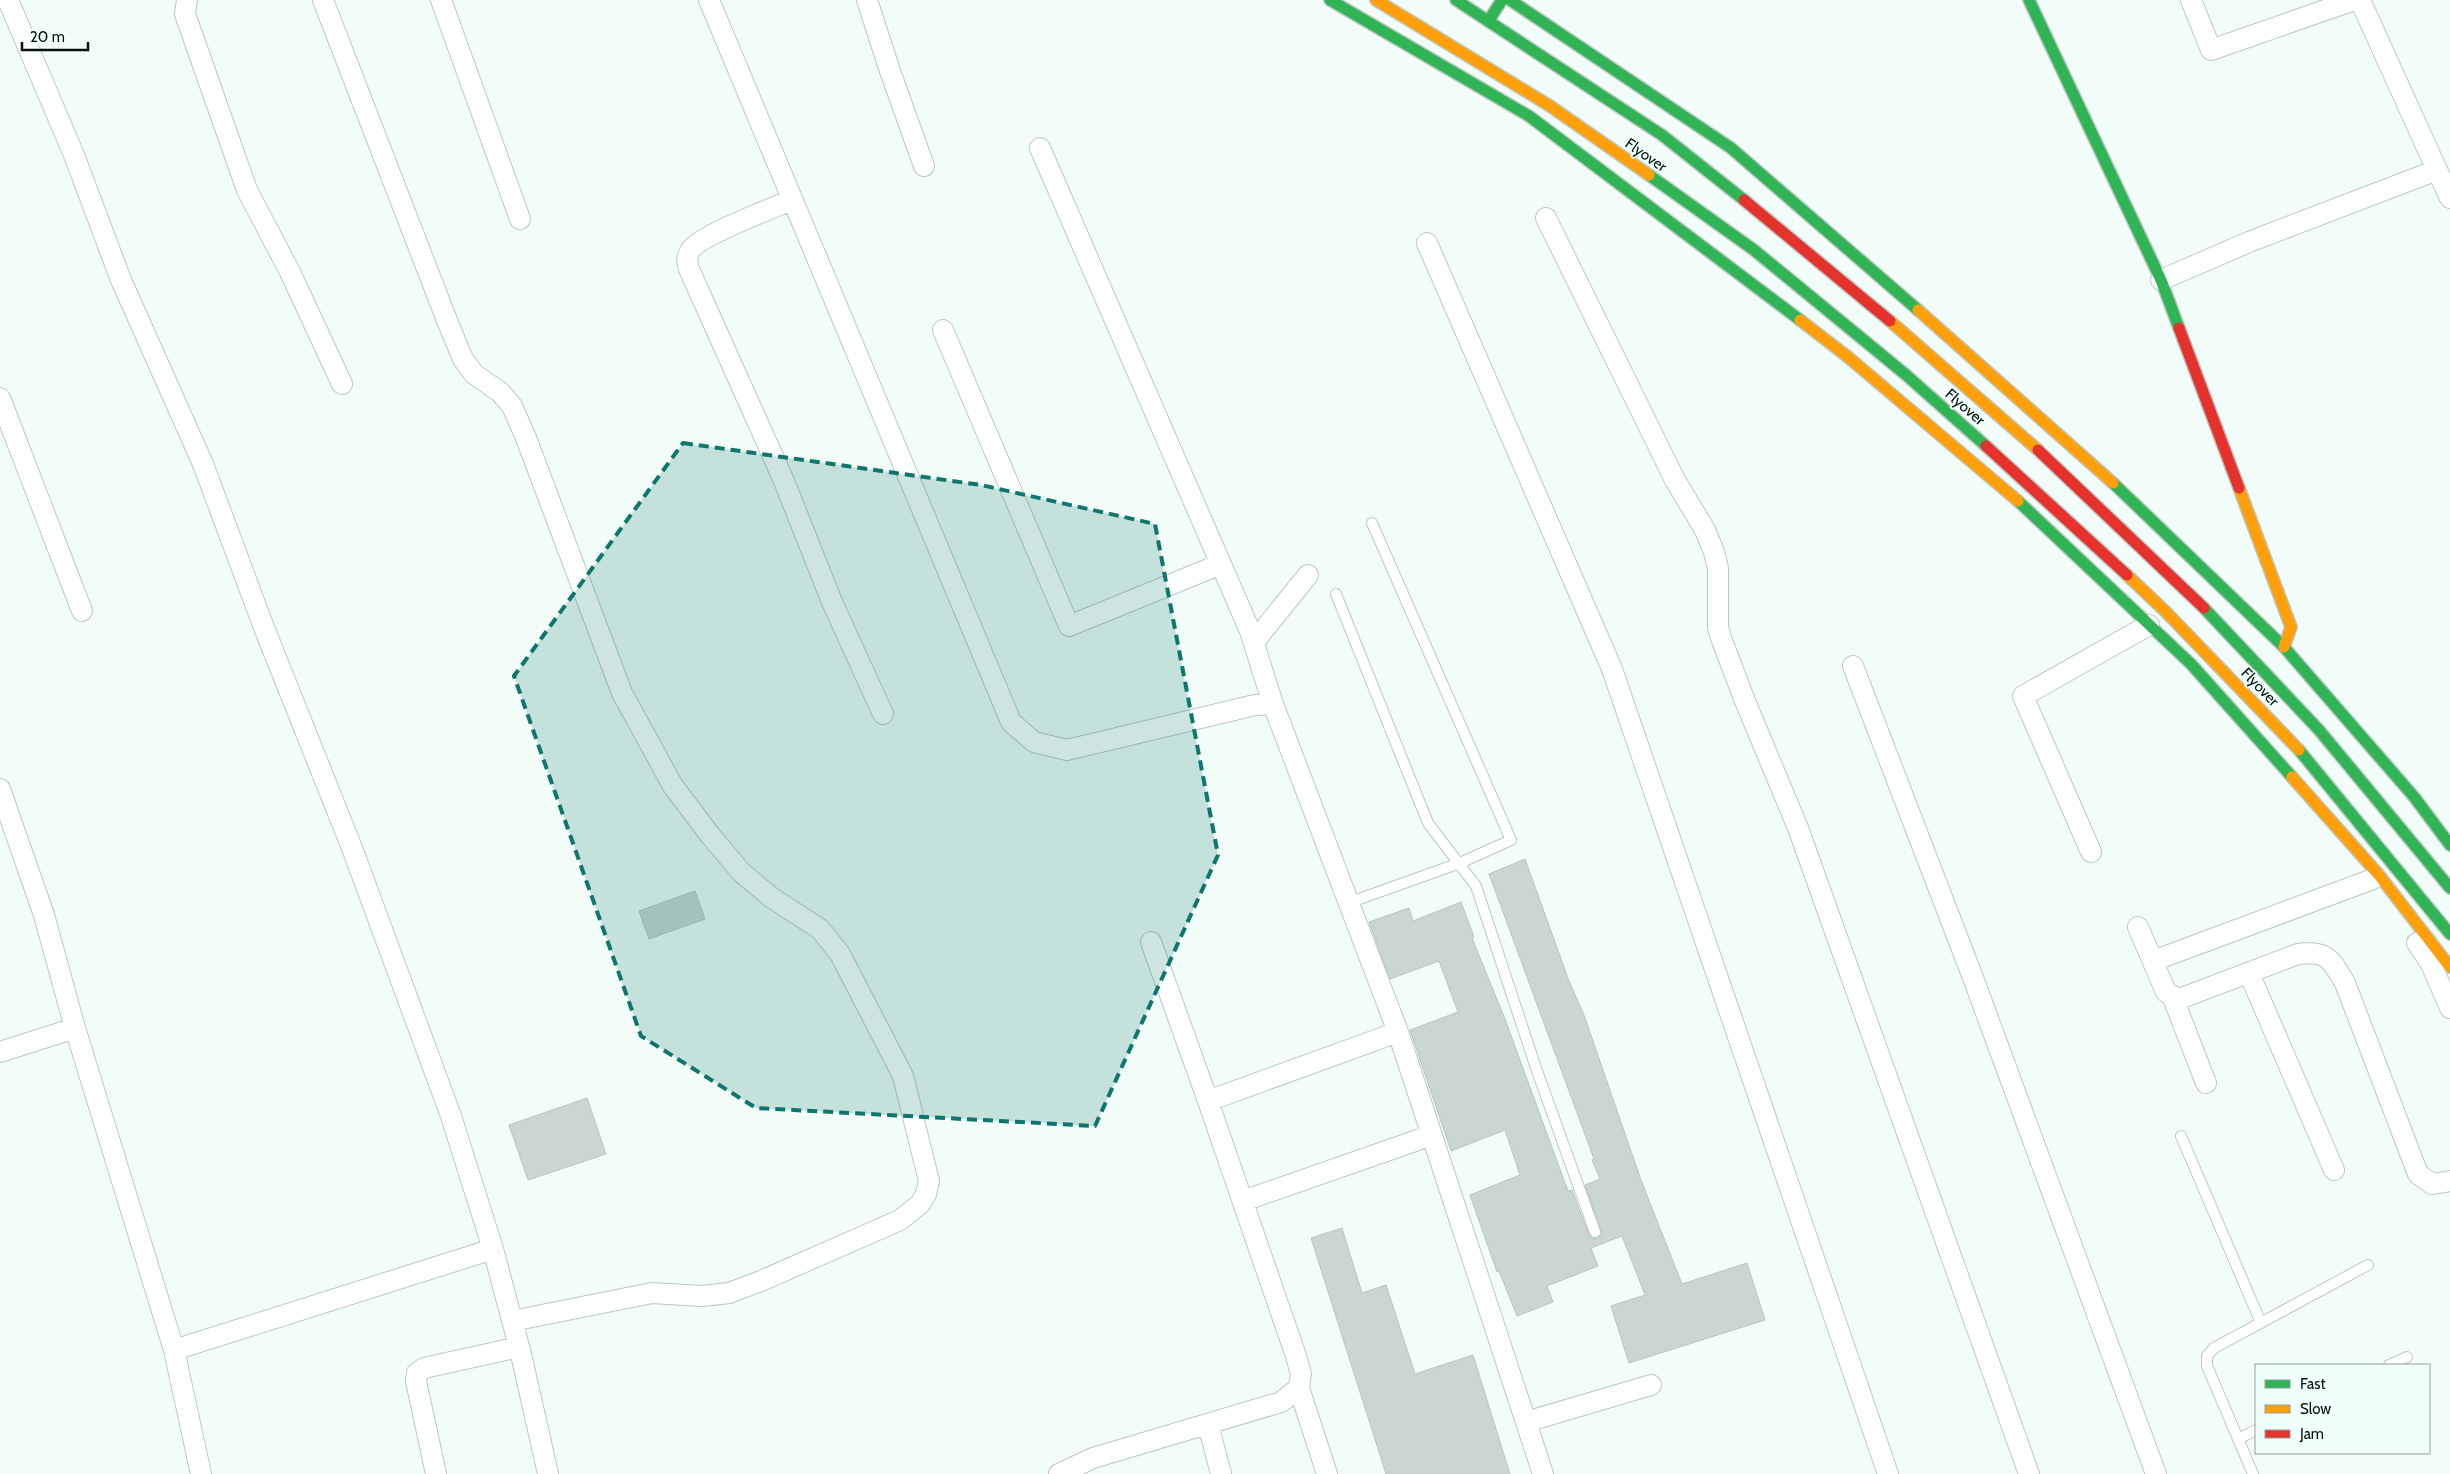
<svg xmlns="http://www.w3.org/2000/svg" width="2450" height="1474" font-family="Cabin,sans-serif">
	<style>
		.building { fill: #cad6d2; stroke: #b9c4c0 }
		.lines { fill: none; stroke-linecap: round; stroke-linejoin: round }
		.lane-casing { stroke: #bdc8c4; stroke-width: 12 }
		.street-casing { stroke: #bdc8c4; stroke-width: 22 }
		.fast-casing { stroke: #bdc8c4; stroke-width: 14 }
		.slow-casing { stroke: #bdc8c4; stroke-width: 14 }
		.jam-casing { stroke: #bdc8c4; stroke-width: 14 }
		.lane { stroke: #fdfffe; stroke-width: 10 }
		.street { stroke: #fdfffe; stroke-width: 20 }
		.fast { stroke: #30b455; stroke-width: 11 }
		.slow { stroke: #ff9f0a; stroke-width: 11 }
		.jam { stroke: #e5322d; stroke-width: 11 }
		.marked { fill: #0f766e; fill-opacity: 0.2; stroke: #0f766e; stroke-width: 4; stroke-dasharray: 10 6; stroke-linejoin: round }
		.labels { text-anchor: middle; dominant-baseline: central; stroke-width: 4; stroke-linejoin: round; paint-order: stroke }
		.street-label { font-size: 15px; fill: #03100c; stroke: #effff9 }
	</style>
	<rect width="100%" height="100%" fill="#f2fcf8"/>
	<path class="building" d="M1525 859 1569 981 1584 1015 1641 1180 1682 1284 1747 1263 1765 1320 1629 1363 1611 1306 1645 1295 1622 1236 1591 1248 1598 1266 1547 1286 1553 1302 1517 1316 1499 1271 1497 1272 1470 1195 1520 1175 1505 1130 1451 1151 1410 1030 1458 1012 1439 961 1390 979 1369 922 1409 908 1413 921 1461 902 1474 937 1472 938 1505 1019 1568 1191 1572 1190 1589 1235 1593 1239 1598 1238 1602 1234 1601 1230 1585 1185 1600 1179 1592 1160 1594 1159 1489 874Z
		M695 891 705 919 649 939 639 911Z
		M587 1098 606 1154 528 1180 509 1125Z
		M1342 1228 1362 1293 1386 1285 1415 1374 1473 1355 1510 1474H1386L1311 1238Z"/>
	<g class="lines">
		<g class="lane-casing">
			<path id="lane" d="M1336 594 1428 823 1476 886 1536 1068 1595 1232
				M1348 903 1460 863 1511 840 1372 523
				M2181 1136 2261 1323
				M2389 1365 2407 1357
				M2238 1439 2256 1430
				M2253 1474 2207 1366V1356L2214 1348 2368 1265"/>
		</g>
		<g class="street-casing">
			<path id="street" d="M8 0 74 155 121 280 203 464 263 625 352 848 451 1116 493 1249 521 1354 548 1474
				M187 0 185 14 247 190 290 272 342 384
				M323 0 448 323 463 359 474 374 500 392 512 406 526 438 622 693 673 786 710 835 741 872 772 898 820 929 840 954 903 1076 929 1181 926 1194 920 1204 900 1220 761 1281 729 1293 702 1296 652 1293 512 1321
				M441 0 520 219
				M709 0 1011 722 1034 742 1067 750 1255 705 1273 704
				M867 0 890 71 924 166
				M2191 0 2211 50 2354 0
				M2360 0 2437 170
				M1040 148 1250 631 1273 704 1398 1032 1543 1474
				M792 200C773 208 698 236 690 251 686 257 687 262 689 269L784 481 832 602 883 714
				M1546 218 1675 480 1705 530 1714 552 1718 568V627L1721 638 1745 701 1798 828 2029 1474
				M1427 243 1612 669 1888 1474
				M2161 280 2249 242 2437 170 2450 198
				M943 330 1069 626 1221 564
				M0 398 82 611
				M1254 642 1308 575
				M1853 666 1972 975 2156 1474
				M0 789 44 915 75 1028 174 1350 201 1474
				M2091 852 2023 696 2149 625
				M2138 927 2166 992 2179 999 2298 954C2328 950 2331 960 2345 983L2418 1174 2432 1184 2450 1181
				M1151 942 1208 1101
				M2417 943 2431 964 2450 1008
				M2153 961 2373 879
				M2249 973 2334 1170
				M2173 998 2206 1083
				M0 1052 75 1028
				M1243 1201 1432 1135
				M174 1350 493 1249
				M1299 1388 1327 1474
				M1526 1422 1651 1385
				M1208 1424 1221 1474
				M436 1474 416 1381 417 1373 424 1368 519 1347
				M1059 1474 1093 1458 1281 1402 1299 1388 1301 1374 1296 1356 1208 1101 1398 1032"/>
		</g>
		<g class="fast-casing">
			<path id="fast" d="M1330 0 1529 116 1800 320
				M1456 0 1662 135 1744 200
				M1510 0 1731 148 1918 310
				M2029 0 2161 280 2179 328
				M1489 20 1502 0
				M1649 175 1754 250 1905 374 1986 446
				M2113 483 2284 647 2415 798 2450 845
				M2018 501 2191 664 2292 777
				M2204 608 2319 730 2450 888
				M2299 750 2450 934"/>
		</g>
		<g class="slow-casing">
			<path id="slow" d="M1376 0 1550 106 1649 175
				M1918 310 2113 483
				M1800 320 1848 357 2018 501
				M1890 321 2038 450
				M2239 488 2291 627 2284 647
				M2127 575 2166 612 2299 750
				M2292 777 2379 875 2450 967"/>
		</g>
		<g class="jam-casing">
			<path id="jam" d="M1744 200 1890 321
				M2179 328 2239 488
				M1986 446 2127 575
				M2038 450 2204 608"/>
		</g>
		<use href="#lane" class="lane"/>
		<use href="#street" class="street"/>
		<use href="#fast" class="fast"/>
		<use href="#slow" class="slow"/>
		<use href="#jam" class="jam"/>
	</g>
	<path class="marked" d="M683 443 981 485 1155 524 1218 855 1095 1126 756 1108 641 1036 514 676Z"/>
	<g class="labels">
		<g class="street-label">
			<text transform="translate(1646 155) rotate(35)">Flyover</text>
			<text transform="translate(1965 407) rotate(41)">Flyover</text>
			<text transform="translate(2260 687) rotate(46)">Flyover</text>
		</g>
	</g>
	<rect x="2255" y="1364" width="175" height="90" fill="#effff9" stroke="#919f9a"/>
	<rect x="2265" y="1380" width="25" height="8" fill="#30b455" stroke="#919f9a"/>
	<text x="2300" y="1389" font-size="15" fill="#03100c">Fast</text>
	<rect x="2265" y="1405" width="25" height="8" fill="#ff9f0a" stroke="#919f9a"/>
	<text x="2300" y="1414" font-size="15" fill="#03100c">Slow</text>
	<rect x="2265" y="1430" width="25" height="8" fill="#e5322d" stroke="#919f9a"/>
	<text x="2300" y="1439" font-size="15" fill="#03100c">Jam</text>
	<path d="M22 42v8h66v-8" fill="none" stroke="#03100c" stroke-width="2.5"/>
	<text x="30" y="42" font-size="15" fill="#03100c" stroke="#effff9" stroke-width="4" paint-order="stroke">20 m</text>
</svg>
